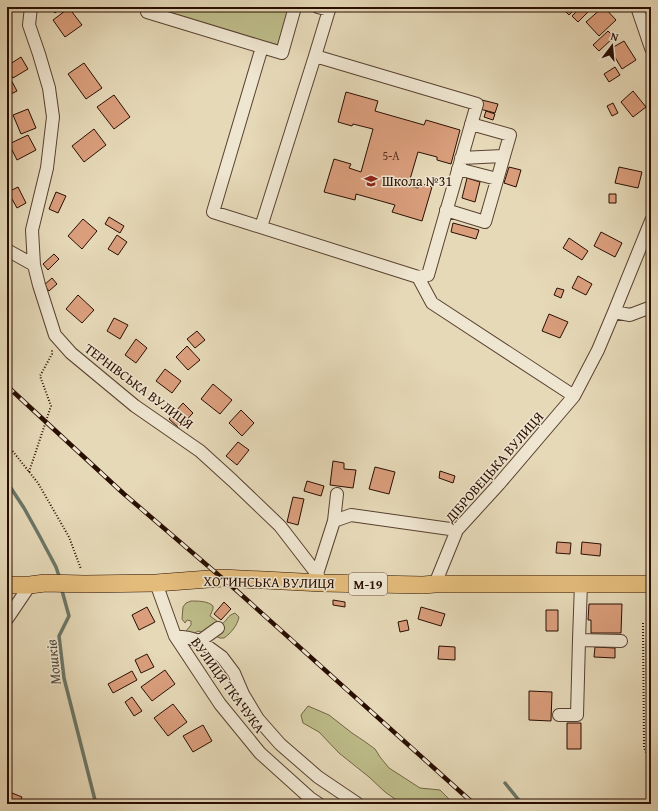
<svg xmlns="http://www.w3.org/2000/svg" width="658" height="811" font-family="'Gentium Book Plus',serif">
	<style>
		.green { fill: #bdbc89; stroke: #736546 }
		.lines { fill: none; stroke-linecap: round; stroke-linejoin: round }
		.stream { stroke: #6b7666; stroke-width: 3.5 }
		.building { fill: #da9e7c; stroke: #290e02 }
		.minor-casing { stroke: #584130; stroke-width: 14 }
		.highway-casing { stroke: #290e02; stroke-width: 18 }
		.path { stroke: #290e02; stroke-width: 2; stroke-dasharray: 1 2; stroke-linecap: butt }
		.minor { stroke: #efe6d1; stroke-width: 12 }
		.highway { stroke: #e3bc7c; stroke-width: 17 }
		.rail-casing { stroke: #290e02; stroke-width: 4.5 }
		.rail { stroke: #efe6d1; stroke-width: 3; stroke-dasharray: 9; stroke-linecap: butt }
		.labels { text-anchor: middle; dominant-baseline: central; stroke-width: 3; stroke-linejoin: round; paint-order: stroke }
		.number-label { font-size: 12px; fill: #553220 }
		.shield { fill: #efe6d1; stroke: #644f40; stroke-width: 1 }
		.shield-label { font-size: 13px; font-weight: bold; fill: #290e02 }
		.poi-label { font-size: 14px; fill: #290e02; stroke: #efe6d1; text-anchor: start }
		.street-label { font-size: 14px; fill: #290e02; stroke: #efe6d1 }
		.water-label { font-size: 15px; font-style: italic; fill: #504b3c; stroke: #efe6d1 }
	</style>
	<rect width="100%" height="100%" fill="#e6d9b8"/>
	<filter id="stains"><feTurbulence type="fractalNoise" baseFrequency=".005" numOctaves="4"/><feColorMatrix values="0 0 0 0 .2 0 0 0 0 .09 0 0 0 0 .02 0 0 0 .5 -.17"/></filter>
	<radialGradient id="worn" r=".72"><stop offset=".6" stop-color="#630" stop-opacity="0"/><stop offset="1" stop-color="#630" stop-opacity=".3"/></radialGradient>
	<path class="green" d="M157 7H289L278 45 156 10Z
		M191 601C198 601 208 601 213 606V609L210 616 221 624C228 621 226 616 235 613L239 617C237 626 231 633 224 638H220L213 635 198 631 190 636 186 631 191 625V621L187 620 185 623 182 619 183 607 186 603Z
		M651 629V753L647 743 646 644 647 636Z
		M308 706 329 715 352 733 364 741 375 749 380 757 389 768 420 788 440 790 450 800V804H402L385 792 369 777 339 753 319 732 303 723 301 715Z"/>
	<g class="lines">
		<path class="stream" d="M7 482 24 508 39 535 56 567 60 579
			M61 587 69 616 59 636 64 678 96 804
			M505 783 522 804"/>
	</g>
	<path class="building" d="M49 7H62L55 13Z
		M561 7H575L576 8 569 15Z
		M581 7H589L591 9 578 22 572 16Z
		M603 7H604L616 20 599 36 586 22Z
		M69 8 82 25 65 37 53 20Z
		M608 31 614 37 599 51 593 45Z
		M624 41 636 60 622 69 610 49Z
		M21 57 28 69 13 78 7 68V66Z
		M84 63 102 88 86 99 68 74Z
		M615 67 620 75 609 82 604 74Z
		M9 76 17 91 7 96V77Z
		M633 91 646 107 633 117 621 102Z
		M346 92 378 101 375 111 424 125 426 120 460 130 451 164 437 160V157L418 152 408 186 418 188 419 183 432 187 422 221 392 212 395 205 356 194 355 200 324 192 334 159 351 164 349 168 361 172 373 129 353 124 352 126 338 122Z
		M114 95 130 117 114 129 97 107Z
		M482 100 498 104 495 113 480 109Z
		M613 103 618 113 612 116 607 106Z
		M28 109 36 128 21 134 13 115Z
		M486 111 495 114 493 120 484 117Z
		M94 129 106 145 84 162 72 146Z
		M28 135 36 150 17 160 9 144Z
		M509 167 521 170 516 187 504 183Z
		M619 167 642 172 638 188 615 183Z
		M467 178 480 182 475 202 462 198Z
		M18 187 26 203 17 208 8 192Z
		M56 192 66 196 58 213 49 209Z
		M609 194H616V203H609Z
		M109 217 124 226 120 233 105 224Z
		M83 219 97 231 82 249 68 236Z
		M453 223 479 230 476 239 451 232Z
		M601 232 622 243 615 257 594 246Z
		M117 235 127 242 118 255 108 249Z
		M569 238 588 251 582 260 563 248Z
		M54 254 59 259 48 270 43 264Z
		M578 276 592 284 586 295 572 288Z
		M52 278 57 284 49 291 44 285Z
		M557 288 564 290 561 298 554 295Z
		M78 295 94 310 82 323 66 309Z
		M549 314 568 322 560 338 542 331Z
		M114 318 128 325 120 339 107 331Z
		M197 331 205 340 195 348 187 339Z
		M136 339 147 348 136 363 125 355Z
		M187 346 200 360 188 370 176 357Z
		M165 369 181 381 172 393 156 381Z
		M213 384 232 400 220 414 201 399Z
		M183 403 193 413 179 428 169 419Z
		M241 410 254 423 242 436 229 423Z
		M238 442 249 450 237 465 226 456Z
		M333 461 344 463V469L356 470 353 488 330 485Z
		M375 467 395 472 389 494 369 489Z
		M440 471 455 476 453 483 439 478Z
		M307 481 324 486 321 496 304 491Z
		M293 497 304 499 298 525 287 522Z
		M557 542 571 543 570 554 556 553Z
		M582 542 601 544 600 556 581 554Z
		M333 600 345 602V607L333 605Z
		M224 602 231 609 221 620 214 614Z
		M589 604H622L621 633H591V620H588Z
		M147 607 155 622 139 630 132 615Z
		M421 607 445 614 441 626 418 619Z
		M546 610H558V631H546Z
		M407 620 409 630 400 632 398 622Z
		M439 646 455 647V660L438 659Z
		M595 647 615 648V658L594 657Z
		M147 654 154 667 141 673 135 660Z
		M165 670 175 684 152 701 141 687Z
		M132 671 137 680 113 693 108 684Z
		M529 691 552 692 551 721 529 720Z
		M132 697 142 711 134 716 125 702Z
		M173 704 187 722 168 736 154 718Z
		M567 723H581V749H567Z
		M203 725 212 741 193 752 183 736Z
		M7 791 22 797 19 804H7Z"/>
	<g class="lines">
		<g class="minor-casing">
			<path id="minor" d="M31 7 29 25 39 54 49 88 53 117 47 168 32 230 34 265 39 285 55 335 71 353 135 406 200 451 233 481 280 526 317 574 322 583
				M148 7 147 12 262 47 213 212 418 277 428 275 477 104 315 56 329 10 318 7
				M637 7 651 48
				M262 47 282 53 295 7
				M461 158 503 156
				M458 169 497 179
				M446 210 485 222 510 135 471 124
				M261 227 315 56
				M7 250 34 265
				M418 277 432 303 574 396
				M614 312 630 315 651 307
				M334 521 351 515 457 530
				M317 574 334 521 337 494
				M156 583 175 636 220 704 260 753 310 798 319 804
				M435 584 457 530 499 484 574 396 598 350 614 312 651 221
				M7 619 30 585
				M175 636 189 638 200 641 222 657 234 673 243 694 258 719 280 744 318 777 358 804
				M579 640 621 641
				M200 641 218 628
				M559 715H577L579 640 581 584"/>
		</g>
		<g class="highway-casing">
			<path id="highway" d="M7 585H30L45 583 85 584 156 583 222 578 322 583 423 585 435 584H651"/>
		</g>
		<path class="path" d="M7 444 38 483 69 537 81 569
			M29 472 51 406 40 376 52 354V350
			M643 623 644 748 651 761"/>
		<use href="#minor" class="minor"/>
		<use href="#highway" class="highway"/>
		<g class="rail-casing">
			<path id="rail" d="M7 386 124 494 236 590 474 804"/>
		</g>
		<use href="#rail" class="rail"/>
	</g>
	<defs>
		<g id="school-bare" transform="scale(1.08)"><path d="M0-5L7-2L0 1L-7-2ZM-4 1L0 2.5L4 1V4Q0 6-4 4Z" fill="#8f2418" stroke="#efe6d1" stroke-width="2.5" paint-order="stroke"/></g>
	</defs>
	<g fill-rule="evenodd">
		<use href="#school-bare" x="371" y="181"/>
	</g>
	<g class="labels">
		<g class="number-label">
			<text x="391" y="155">5-А</text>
		</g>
		<rect class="shield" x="349" y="573" width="38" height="22" rx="3"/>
		<g class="shield-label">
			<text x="368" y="584">М-19</text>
		</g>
		<g class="poi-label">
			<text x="382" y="181">Школа №31</text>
		</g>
		<g class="street-label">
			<text transform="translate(139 386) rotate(37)">ТЕРНІВСЬКА ВУЛИЦЯ</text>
			<text transform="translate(494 467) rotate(-49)">ДІБРОВЕЦЬКА ВУЛИЦЯ</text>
			<text transform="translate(269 582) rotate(1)">ХОТИНСЬКА ВУЛИЦЯ</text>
			<text transform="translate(228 685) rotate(54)">ВУЛИЦЯ ТКАЧУКА</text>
		</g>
		<g class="water-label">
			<text transform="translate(53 662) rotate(-96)">Мошків</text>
		</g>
	</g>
	<rect width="658" height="811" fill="none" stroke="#e6d9b8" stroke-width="24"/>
	<rect x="8" y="8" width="642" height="795" fill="none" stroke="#290e02" stroke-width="2"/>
	<rect x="12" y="12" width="634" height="787" fill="none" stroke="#290e02"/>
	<g transform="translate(612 46) rotate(16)" stroke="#efe6d1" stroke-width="3" paint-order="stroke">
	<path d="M0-3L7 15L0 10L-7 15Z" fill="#290e02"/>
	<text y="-6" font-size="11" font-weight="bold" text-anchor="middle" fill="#290e02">N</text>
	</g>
	<rect width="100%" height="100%" filter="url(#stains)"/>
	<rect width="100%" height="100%" fill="url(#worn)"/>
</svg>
